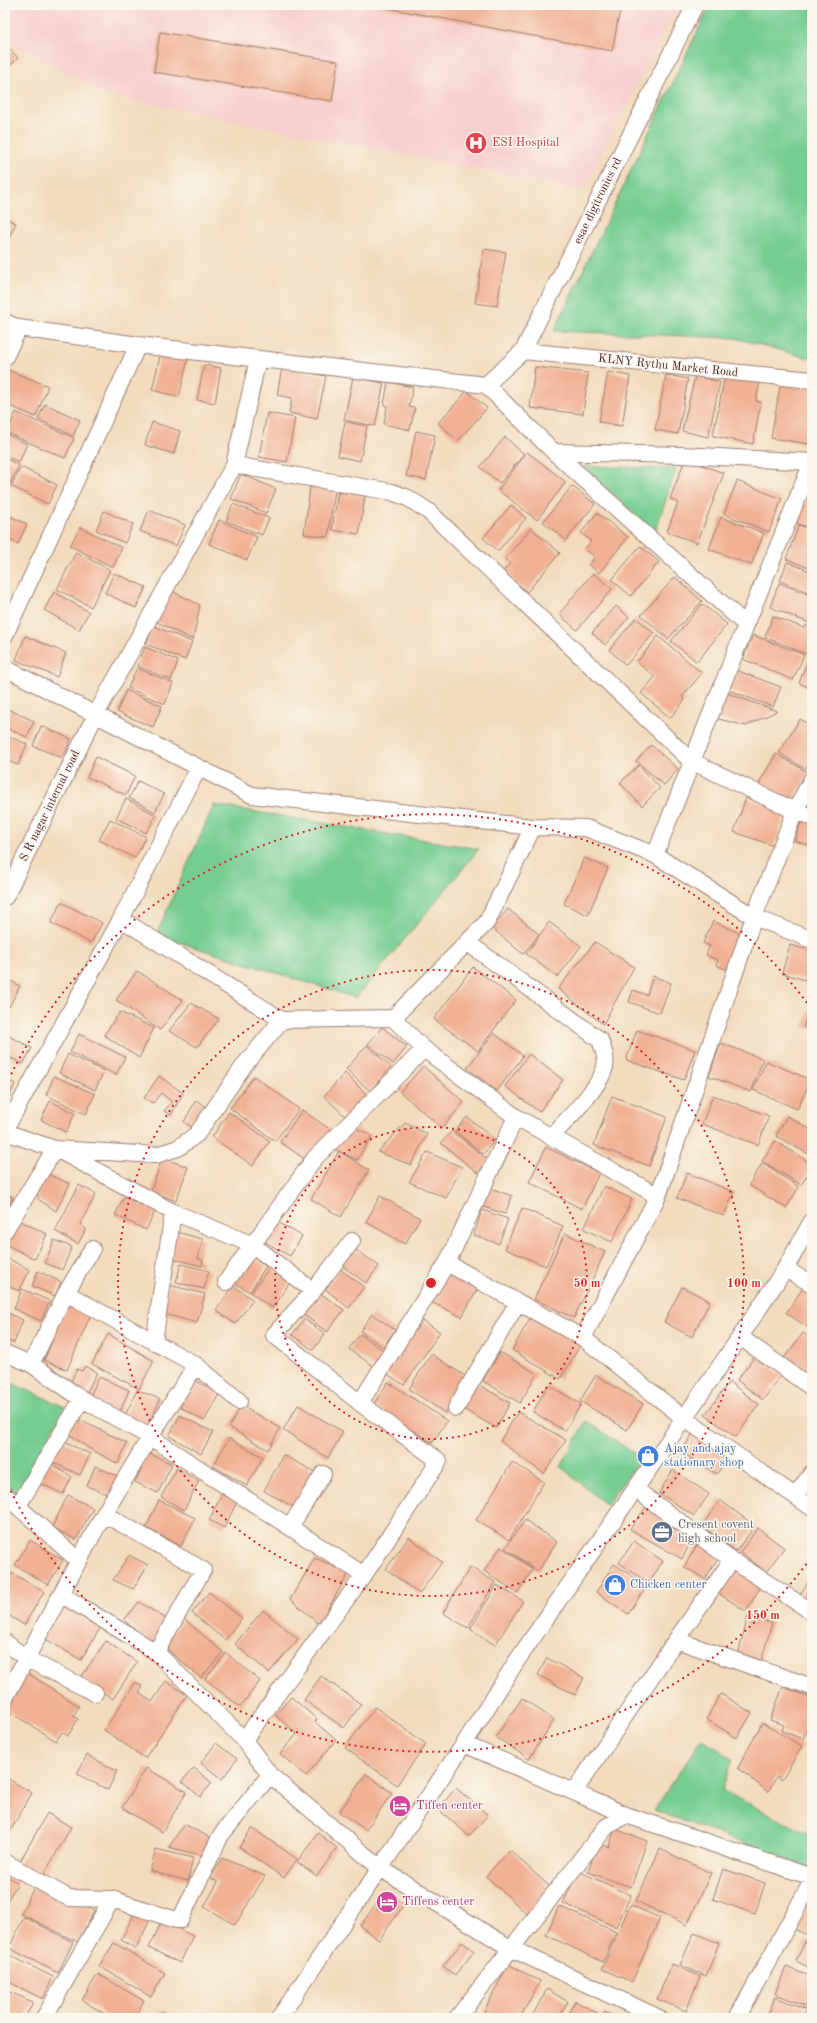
<svg xmlns="http://www.w3.org/2000/svg" width="817" height="2023" font-family="'Old Standard TT',serif">
	<style>
		.built { fill: #f7d0cf }
		.green { fill: #75cd92; stroke: #60765e }
		.building { fill: #f0b093 }
		.lines { fill: none; stroke-linecap: round; stroke-linejoin: round }
		.minor-casing { stroke: #9e7e74; stroke-width: 18 }
		.minor { stroke: #fff; stroke-width: 16 }
		.ring { fill: none; stroke: #d62828; stroke-width: 2; stroke-dasharray: 2 4 }
		.labels { text-anchor: middle; dominant-baseline: central; stroke-width: 3; stroke-linejoin: round; paint-order: stroke }
		.health-label { font-size: 12px; fill: #be3a42; stroke: #fbf7ec; text-anchor: start }
		.street-label { font-size: 12px; fill: #4a1f2b; stroke: #fbf7ec }
		.shop-label { font-size: 12px; fill: #366cbe; stroke: #fbf7ec; text-anchor: start }
		.service-label { font-size: 12px; fill: #4e5e75; stroke: #fbf7ec; text-anchor: start }
		.hotel-label { font-size: 12px; fill: #b23c85; stroke: #fbf7ec; text-anchor: start }
		.centre { fill: #d62828; stroke: #fbf7ec; stroke-width: 2 }
		.ring-label { font-size: 12px; text-anchor: middle; font-weight: bold; fill: #d62828; stroke: #fbf7ec; stroke-width: 3; stroke-linejoin: round; paint-order: stroke }
	</style>
	<rect width="100%" height="100%" fill="#fbf7ec"/>
	<filter id="ink" filterUnits="userSpaceOnUse"><feTurbulence type="fractalNoise" baseFrequency=".025" numOctaves="2"/><feDisplacementMap in="SourceGraphic" scale="8" xChannelSelector="R" yChannelSelector="G"/><feConvolveMatrix kernelMatrix="1 2 1 2 8 2 1 2 1" color-interpolation-filters="sRGB"/></filter>
	<filter id="wash" filterUnits="userSpaceOnUse"><feTurbulence type="fractalNoise" baseFrequency=".012" numOctaves="4" result="noise"/><feDisplacementMap in="SourceGraphic" scale="16" xChannelSelector="R" yChannelSelector="G"/><feGaussianBlur stdDeviation="0.9" result="paint"/><feColorMatrix in="noise" values="0 0 0 0 0 0 0 0 0 0 0 0 0 0 0 0 0 1.4 0 .05"/><feComposite in="paint" operator="in"/></filter>
	<g filter="url(#wash)">
		<rect width="100%" height="100%" fill="#f2dcbd"/>
		<path class="built" d="M5 5H678L583 191 105 95 5 38Z"/>
		<path class="green" d="M710 5H812V359L735 338 554 331Z
			M583 466 676 469 655 533Z
			M214 805 479 849 356 998 156 935Z
			M5 1380 65 1407 18 1496 5 1484Z
			M586 1421 641 1458 606 1505 561 1467Z
			M702 1738 732 1759 722 1790 812 1836V1869L654 1810Z"/>
		<g id="blocks">
			<path class="building" d="M372 5H621L612 51Z
				M160 32 338 61 332 101 154 72Z
				M5 44 18 58 7 69 5 67Z
				M5 218 16 223 5 245Z
				M484 249 506 252 497 306 475 303Z
				M161 352 188 359 179 397 152 390Z
				M204 365 221 368 215 403 197 400Z
				M282 367 326 376 317 419 289 413 292 398 277 395Z
				M535 367 588 373 583 414 530 408Z
				M6 369 48 386 36 417 5 404Z
				M608 372 630 376 622 426 599 422Z
				M666 375 688 379 678 434 655 430Z
				M725 375 760 382 756 401 761 402 753 444 713 436Z
				M695 376 720 382 708 437 682 431Z
				M353 377 384 383 375 426 344 420Z
				M781 381 812 387V427L809 444 771 438Z
				M388 382 413 387 409 407 415 408 410 430 384 424 387 406 384 405Z
				M467 391 487 408 458 441 438 423Z
				M45 404 80 420 73 436 38 419Z
				M16 412 74 438 65 458 7 433Z
				M267 413 295 418 287 462 259 457Z
				M152 422 180 431 174 454 145 445Z
				M345 422 367 426 360 461 338 456Z
				M416 431 435 435 426 480 406 476Z
				M5 434 27 444 19 462 5 456Z
				M505 437 524 454 500 483 480 467Z
				M527 452 566 482 537 520 498 490Z
				M5 458 19 465 10 484 5 482Z
				M685 459 724 473 697 543 667 532 678 502 670 499Z
				M21 467 57 485 48 504 11 486Z
				M241 474 276 489 266 513 231 499Z
				M737 481 782 499 769 532 724 514Z
				M572 486 595 504 566 540 543 522Z
				M310 487 335 490 328 537 304 534Z
				M808 490 812 491V529L796 523Z
				M338 492 365 496 359 534 332 530Z
				M233 504 269 518 262 535 226 521Z
				M511 505 526 518 498 551 483 538Z
				M149 510 185 525 176 546 140 531Z
				M104 511 133 524 125 543 96 530Z
				M597 513 628 537 599 573 589 565 595 557 585 549 591 541 581 533Z
				M5 514 27 524 18 544 5 538Z
				M721 517 764 533 751 565 709 549Z
				M219 520 257 537 247 560 209 544Z
				M799 525 812 530V569L786 559Z
				M80 527 122 548 113 567 70 546Z
				M531 528 560 553 527 592 503 571 510 564 505 559Z
				M640 546 659 562 631 596 612 580Z
				M76 552 110 570 91 607 57 589Z
				M787 562 812 572V594L780 581Z
				M114 573 146 587 136 608 105 593Z
				M593 573 612 589 577 630 559 614Z
				M675 577 702 601 668 639 641 615Z
				M779 583 812 596V615L809 623 770 607Z
				M172 591 200 605 193 640 157 622Z
				M54 592 89 612 79 630 44 610Z
				M702 604 727 624 697 662 671 641Z
				M616 606 629 617 605 645 592 633Z
				M773 616 804 628 806 625 812 628V640L806 654 765 637Z
				M636 618 654 633 626 665 609 650Z
				M154 626 192 642 185 660 146 644Z
				M753 635 804 655 793 680 743 659Z
				M25 636 66 653 57 677 16 660Z
				M658 636 702 673 682 697 685 700 670 718 641 693 655 677 637 662Z
				M145 647 178 661 171 680 138 666Z
				M808 660 812 662V689L799 683Z
				M137 668 173 683 165 704 128 688Z
				M733 669 781 687 773 707 726 689Z
				M126 690 162 706 153 727 117 712Z
				M724 692 777 711 746 726 715 718Z
				M5 708 34 721 27 737 5 728Z
				M800 719 812 726V758L805 769 779 753Z
				M41 726 71 739 63 758 33 746Z
				M5 735 27 744 18 765 5 760Z
				M651 745 678 769 664 785 636 761Z
				M776 754 809 773 790 804 758 785Z
				M96 757 135 776 126 795 87 777Z
				M639 765 660 788 642 806 620 783Z
				M138 781 164 794 155 812 129 798Z
				M812 794V814L806 812Z
				M746 798 786 811 774 846 734 832Z
				M126 799 156 815 146 833 116 818Z
				M802 818 812 821V846L795 841Z
				M110 819 146 837 135 858 99 840Z
				M584 858 608 868 588 915 564 904Z
				M61 902 102 923 91 943 51 923Z
				M508 909 539 934 523 954 492 928Z
				M713 921 744 935 728 970 716 965 718 960 706 955 710 946 703 943Z
				M549 922 581 946 558 977 526 954Z
				M595 942 634 967 603 1024 558 989Z
				M790 945 812 951V959L805 980 782 973Z
				M473 967 516 1000 478 1051 434 1019Z
				M137 971 183 1000 160 1030 116 1000Z
				M653 976 671 983 660 1013 629 1002 633 990 647 995Z
				M5 978 20 986 9 1007 5 1005Z
				M812 1001V1030L803 1027Z
				M191 1003 219 1019 197 1047 169 1031Z
				M120 1012 154 1028 139 1058 104 1035Z
				M382 1027 407 1047 393 1064 368 1044Z
				M637 1030 695 1050 684 1080 626 1060Z
				M494 1033 523 1056 497 1091 467 1068Z
				M79 1034 125 1057 116 1075 70 1052Z
				M7 1035 32 1048 23 1064 5 1055V1039Z
				M721 1043 763 1059 751 1092 709 1076Z
				M367 1045 391 1067 370 1091 346 1069Z
				M68 1054 104 1071 95 1090 59 1073Z
				M529 1054 563 1080 539 1112 505 1086Z
				M766 1061 811 1080 797 1109 753 1090Z
				M423 1066 464 1102 442 1128 400 1092Z
				M345 1073 369 1097 348 1119 324 1096Z
				M54 1076 95 1094 86 1114 46 1095Z
				M159 1076 183 1093 171 1115 164 1111 172 1102 161 1093 153 1103 144 1098Z
				M254 1076 299 1109 275 1141 230 1108Z
				M5 1079 15 1084 7 1101 5 1100Z
				M713 1095 769 1116 758 1145 702 1124Z
				M612 1096 667 1117 649 1166 594 1145Z
				M196 1100 208 1108 195 1129 184 1122Z
				M50 1101 75 1113 66 1132 41 1120Z
				M302 1110 331 1130 309 1162 280 1142Z
				M229 1112 270 1141 253 1166 212 1137Z
				M787 1116 812 1130V1156L776 1136Z
				M467 1117 495 1140 483 1154 455 1131Z
				M405 1123 427 1134 411 1165 378 1152Z
				M356 1128 372 1136 357 1160 332 1148Z
				M452 1131 488 1160 478 1173 441 1143Z
				M775 1141 812 1164V1168L801 1185 762 1161Z
				M546 1147 599 1173 582 1209 529 1182Z
				M339 1151 369 1170 341 1217 311 1199Z
				M427 1152 462 1167 446 1198 409 1182Z
				M162 1158 188 1167 176 1201 151 1191Z
				M762 1163 799 1187 786 1208 749 1185Z
				M43 1172 70 1184 56 1211 38 1199V1184Z
				M687 1173 734 1192 724 1216 677 1198Z
				M79 1185 96 1194 80 1224 86 1229 78 1244 55 1231Z
				M485 1186 512 1196 505 1214 478 1205Z
				M604 1186 632 1199 612 1242 584 1229Z
				M5 1193 13 1197 5 1214Z
				M380 1196 420 1218 405 1244 366 1222Z
				M124 1197 155 1211 146 1230 115 1215Z
				M522 1208 563 1226 546 1266 505 1249Z
				M482 1210 508 1219 499 1244 474 1235Z
				M14 1218 47 1234 35 1259 5 1244V1237Z
				M274 1220 302 1236 290 1256 262 1240Z
				M176 1232 203 1239 198 1259 203 1260 202 1266 170 1258Z
				M565 1233 605 1252 574 1318 534 1299Z
				M54 1240 72 1247 62 1270 45 1263Z
				M353 1248 379 1266 366 1283 341 1265Z
				M247 1255 266 1266 250 1292 231 1281Z
				M5 1257 30 1270 19 1291 5 1284Z
				M181 1264 209 1271 204 1289 176 1282Z
				M270 1267 291 1281 272 1308 251 1293Z
				M340 1269 364 1287 349 1308 325 1289Z
				M38 1271 61 1282 55 1296 32 1286Z
				M450 1271 478 1288 462 1317 431 1302Z
				M807 1282 812 1285V1330L786 1313Z
				M169 1285 205 1294 197 1323 161 1313Z
				M234 1286 253 1300 235 1324 216 1310Z
				M682 1287 710 1301 692 1337 664 1322Z
				M22 1289 50 1301 41 1321 14 1309Z
				M320 1293 344 1310 327 1332 304 1315Z
				M68 1304 91 1314 67 1370 44 1360Z
				M8 1313 23 1320 14 1343 5 1340V1320Z
				M372 1314 395 1330 383 1347 360 1331Z
				M532 1315 581 1344 560 1379 512 1350Z
				M304 1319 325 1334 313 1350 292 1335Z
				M422 1320 440 1332 404 1385 386 1373Z
				M803 1333 812 1339V1380L784 1358Z
				M108 1334 154 1361 139 1389 92 1364Z
				M360 1334 390 1355 379 1370 349 1349Z
				M500 1352 537 1374 520 1403 483 1381Z
				M431 1354 468 1378 445 1413 409 1389Z
				M755 1356 781 1375 763 1400 737 1380Z
				M85 1366 97 1372 86 1394 69 1385 77 1369 82 1371Z
				M596 1375 643 1404 627 1430 580 1401Z
				M99 1377 129 1390 119 1414 89 1398Z
				M195 1380 219 1394 204 1421 180 1407Z
				M388 1382 447 1421 432 1443 373 1405Z
				M474 1382 510 1403 496 1428 460 1407Z
				M729 1382 759 1404 736 1437 705 1415Z
				M548 1385 581 1404 565 1431 533 1412Z
				M137 1390 160 1399 146 1430 123 1420Z
				M241 1405 280 1428 268 1450 229 1427Z
				M298 1405 343 1432 328 1458 283 1430Z
				M518 1412 566 1440 544 1474 500 1441Z
				M180 1415 213 1432 201 1454 169 1436Z
				M76 1418 127 1443 118 1464 87 1447 68 1433Z
				M693 1433 729 1456 717 1474 681 1452Z
				M229 1438 263 1457 247 1486 213 1466Z
				M62 1441 90 1454 80 1475 52 1462Z
				M148 1453 172 1464 158 1493 135 1482Z
				M283 1455 315 1472 296 1508 264 1491Z
				M48 1462 72 1477 63 1494 36 1481Z
				M512 1462 544 1482 509 1540 476 1520Z
				M95 1466 120 1477 111 1496 87 1486Z
				M177 1468 199 1481 184 1510 161 1497Z
				M673 1470 709 1494 694 1516 659 1493Z
				M222 1494 237 1502 224 1528 209 1520Z
				M68 1495 93 1508 76 1540 52 1527Z
				M159 1500 195 1518 181 1546 146 1528Z
				M720 1500 755 1526 736 1551 702 1526Z
				M646 1507 694 1535 682 1559 630 1529Z
				M525 1520 557 1542 538 1571 505 1548Z
				M758 1528 784 1548 766 1572 740 1552Z
				M409 1537 442 1562 419 1594 386 1569Z
				M30 1540 63 1560 48 1585 15 1565Z
				M700 1540 721 1553 705 1579 684 1567Z
				M634 1541 663 1561 649 1583 619 1563Z
				M501 1547 533 1569 517 1593 484 1571Z
				M129 1555 148 1565 133 1589 113 1580Z
				M315 1558 349 1573 319 1624 290 1599Z
				M614 1564 647 1586 628 1614 596 1592Z
				M733 1564 763 1583 746 1611 716 1592Z
				M470 1567 495 1582 468 1628 443 1613Z
				M12 1573 44 1592 24 1625 5 1613V1585Z
				M812 1576V1607L798 1598Z
				M497 1585 523 1601 495 1645 470 1629Z
				M209 1592 242 1618 225 1640 192 1613Z
				M139 1602 168 1620 153 1646 124 1620Z
				M64 1603 102 1625 81 1660 44 1638Z
				M263 1610 298 1639 269 1673 235 1644Z
				M748 1616 772 1623 761 1662 738 1655Z
				M184 1619 223 1652 201 1678 162 1645Z
				M106 1641 137 1662 113 1699 81 1677Z
				M226 1653 260 1681 240 1707 205 1679Z
				M547 1658 584 1678 575 1695 538 1675Z
				M26 1672 79 1706 73 1716 78 1719 68 1736 62 1732 56 1741 5 1709Z
				M321 1676 361 1704 344 1728 304 1700Z
				M166 1681 187 1695 145 1758 104 1730 136 1682 143 1687 139 1693 152 1702Z
				M783 1687 812 1698V1715L803 1739 782 1731 784 1725 770 1720Z
				M721 1694 752 1713 737 1738 706 1719Z
				M291 1697 317 1719 315 1722 336 1740 306 1776 280 1754 297 1734 275 1715Z
				M522 1698 554 1720 529 1759 496 1737Z
				M375 1707 426 1744 397 1785 345 1748Z
				M762 1723 802 1746 782 1780 777 1776 768 1792 738 1768Z
				M216 1743 237 1759 222 1779 201 1763Z
				M87 1755 117 1771 108 1790 77 1774Z
				M146 1768 187 1792 162 1832 122 1808Z
				M194 1768 212 1783 200 1797 182 1781Z
				M366 1774 392 1793 366 1830 339 1812Z
				M5 1777 32 1793 5 1840Z
				M456 1788 488 1815 469 1836 438 1809Z
				M47 1813 71 1827 41 1880 17 1867Z
				M184 1824 213 1839 204 1856 169 1847Z
				M252 1828 297 1859 284 1878 239 1847Z
				M615 1829 647 1841 631 1887 588 1872 598 1843 609 1847Z
				M318 1833 337 1848 317 1876 297 1862Z
				M156 1849 193 1858 188 1881 150 1871Z
				M660 1849 711 1873 687 1925 636 1901Z
				M510 1850 551 1888 527 1914 486 1876Z
				M222 1858 265 1876 235 1925 204 1907 218 1882 211 1878Z
				M723 1869 765 1883 755 1914 713 1899Z
				M578 1871 631 1895 616 1927 563 1903Z
				M5 1875 18 1883 5 1904Z
				M35 1885 94 1910 78 1942 21 1914Z
				M386 1891 404 1905 379 1940 360 1926Z
				M806 1901 812 1904V1937L794 1929Z
				M630 1905 660 1918 632 1982 602 1969Z
				M559 1906 616 1932 603 1962 546 1935Z
				M135 1912 150 1920 136 1948 121 1940Z
				M24 1917 73 1942 58 1973 9 1948Z
				M162 1921 193 1936 180 1963 149 1948Z
				M694 1933 719 1943 706 1976 680 1965Z
				M806 1939 812 1942V1969L796 1961Z
				M462 1942 474 1951 455 1976 443 1966Z
				M114 1943 165 1973 151 1997 99 1966Z
				M5 1953 53 1977 43 1999 5 1980Z
				M508 1964 540 1981 520 2018H497L484 2012Z
				M672 1964 700 1976 686 2011 657 1999Z
				M786 1967 812 1977V2008L775 1994Z
				M98 1974 144 2001 134 2018H111L82 2000Z
				M547 1989 568 2002 559 2018H531Z
				M5 1990 33 2002 25 2018H5Z
				M775 1997 806 2009 803 2018H767Z
				M575 2001 599 2014 597 2018H566Z
				M162 2011 173 2018H158Z
				M605 2012 615 2018H601Z"/>
		</g>
	</g>
	<g filter="url(#ink)">
		<use href="#blocks" fill-opacity="0" stroke="#9e7e74" stroke-width="1"/>
		<g class="lines">
			<g class="minor-casing">
				<path id="minor" d="M5 322 19 328 138 345 486 385 554 452 746 625 655 855
					M523 351 812 380
					M5 357 19 328
					M486 385 523 351 695 5
					M554 452 682 455 812 462
					M234 465 392 492 408 498 428 511 691 761 795 811 812 817
					M746 625 812 462
					M5 635 138 345
					M5 668 252 795 533 827 586 828 655 855 754 917 812 940
					M5 897 95 716 234 465 258 359
					M121 919 282 1020
					M468 943 600 1040C603 1048 607 1058 605 1067 600 1088 566 1120 551 1137
					M393 1018 487 922 533 827
					M516 1117 447 1263 583 1338 685 1419 812 1508
					M5 1130 121 919 198 769
					M5 1132 55 1149 5 1230
					M55 1149 156 1155 178 1148 197 1134 245 1064 282 1020 393 1018 424 1049 516 1117 658 1196 754 917 795 811 812 779
					M60 1151 173 1212 154 1342
					M173 1212 253 1245 313 1291
					M352 1241 313 1291 274 1335 360 1403 439 1461 364 1575
					M785 1269 812 1284
					M226 1282 314 1159 424 1049
					M66 1293 92 1249
					M740 1337 812 1388
					M583 1338 658 1196
					M5 1353 31 1364
					M239 1401 196 1365 66 1293 31 1364 82 1399 150 1437 364 1575 244 1740
					M360 1403 447 1263
					M456 1408 518 1302
					M635 1489 732 1560 812 1612
					M5 1495 79 1561
					M795 1496 812 1473
					M18 1506 82 1399
					M104 1514 203 1570 156 1652
					M290 1527 323 1474
					M62 1595 156 1652 244 1740 270 1775 380 1868 510 1948 659 2018
					M676 1640 812 1687
					M5 1642 27 1659 95 1693
					M5 1698 104 1514 150 1437 196 1365
					M464 1744 626 1815 812 1877
					M574 1792 676 1640 732 1560
					M5 1862 69 1898 112 1899
					M44 2018 112 1899 176 1920H180L221 1835 270 1775
					M279 2018 464 1744 516 1662 740 1337 785 1269 812 1221
					M457 2018 606 1827 626 1815
					M737 2018 812 1881"/>
			</g>
			<use href="#minor" class="minor"/>
		</g>
	</g>
	<g class="ring">
		<circle cx="431" cy="1283" r="156"/>
		<circle cx="431" cy="1283" r="313"/>
		<path d="M810 1559A469 469 0 0 1 6 1481M6 1085A469 469 0 0 1 810 1007"/>
	</g>
	<defs>
		<g id="hospital-disc" transform="scale(1.15)"><circle r="9.5" fill="#e0444e" stroke="#fbf7ec"/><path d="M-5-5h3v3.5h4V-5h3V5h-3V1.5h-4V5h-3Z" fill="#fff"/></g>
		<g id="shop-disc" transform="scale(1.15)"><circle r="9.5" fill="#3f7fe0" stroke="#fbf7ec"/><path d="M-5-2.5h2.3a2.7 3.5 0 0 1 5.4 0H5L5.5 6h-11ZM-1.5-2.5h3a1.5 2.3 0 0 0-3 0Z" fill="#fff"/></g>
		<g id="office-disc" transform="scale(1.15)"><circle r="9.5" fill="#5c6f8a" stroke="#fbf7ec"/><path d="M-6-3h4V-5.5h4V-3h4V5H-6ZM-1-4.5V-3h2v-1.5ZM-6 0V1H6V0Z" fill="#fff"/></g>
		<g id="hotel-disc" transform="scale(1.15)"><circle r="9.5" fill="#d1479c" stroke="#fbf7ec"/><path d="M-6-4.5h1.5V1H6V5H4.5V3h-9V5H-6ZM-4 0a1.8 1.8 0 1 1 3.6 0ZM.5 0V-2.5h3Q6-2.5 6 0Z" fill="#fff"/></g>
	</defs>
	<g fill-rule="evenodd">
		<use href="#hospital-disc" x="476" y="143"/>
		<use href="#shop-disc" x="648" y="1456"/>
		<use href="#office-disc" x="662" y="1532"/>
		<use href="#shop-disc" x="615" y="1585"/>
		<use href="#hotel-disc" x="400" y="1806"/>
		<use href="#hotel-disc" x="387" y="1902"/>
	</g>
	<g class="labels">
		<g class="health-label">
			<text x="492" y="143">ESI Hospital</text>
		</g>
		<g class="street-label">
			<text transform="translate(598 201) rotate(-64)">esae digitronics rd</text>
			<text transform="translate(668 366) rotate(6)">KLNY Rythu Market Road</text>
			<text transform="translate(50 806) rotate(-64)">S R nagar internal road</text>
		</g>
		<g class="shop-label">
			<text x="664" y="1449">Ajay and ajay<tspan x="664" dy="14">stationary shop</tspan></text>
			<text x="630" y="1585">Chicken center</text>
		</g>
		<g class="service-label">
			<text x="678" y="1525">Cresent covent<tspan x="678" dy="14">high school</tspan></text>
		</g>
		<g class="hotel-label">
			<text x="416" y="1806">Tiffen center</text>
			<text x="402" y="1902">Tiffens center</text>
		</g>
	</g>
	<circle cx="431" cy="1283" r="6" class="centre"/>
	<g class="ring-label">
		<text x="587" y="1287">50 m</text>
		<text x="744" y="1287">100 m</text>
		<text x="763" y="1619">150 m</text>
	</g>
	<rect width="817" height="2023" fill="none" stroke="#fbf7ec" stroke-width="20"/>
</svg>
